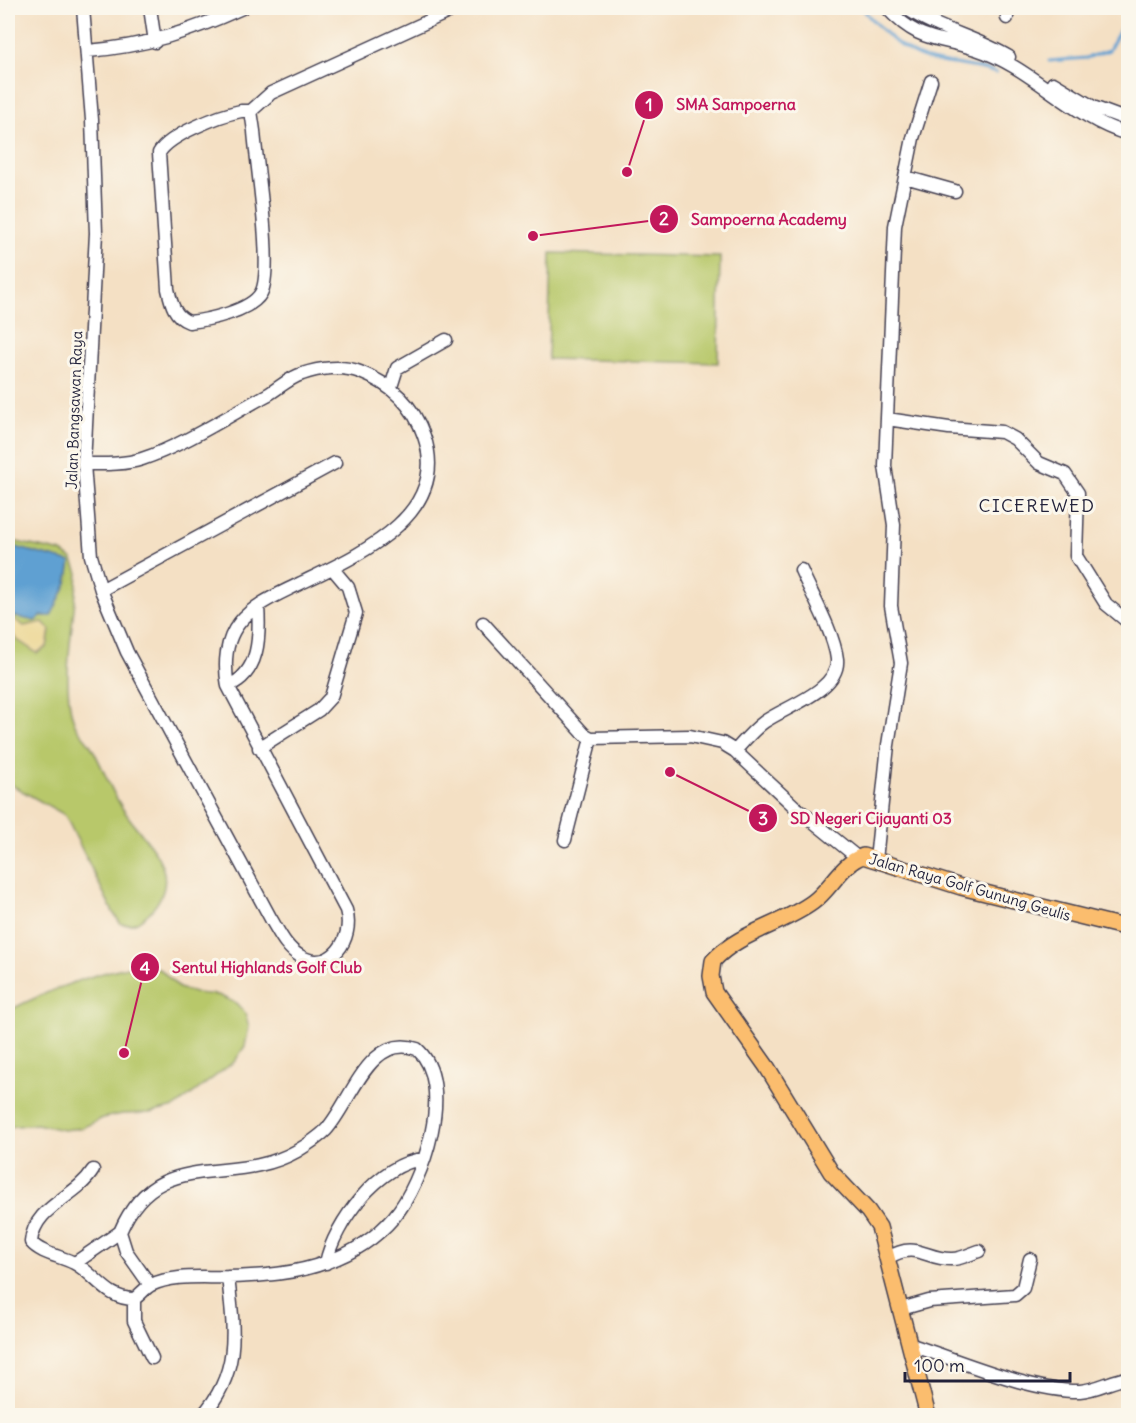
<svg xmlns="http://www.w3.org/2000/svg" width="1136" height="1423" font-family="Delius,sans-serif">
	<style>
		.green { fill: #b8c86a; stroke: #6d7552; stroke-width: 1.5 }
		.sand { fill: #eeda9e; stroke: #887e6c; stroke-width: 1.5 }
		.water { fill: #5fa0d2; stroke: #406186; stroke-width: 1.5 }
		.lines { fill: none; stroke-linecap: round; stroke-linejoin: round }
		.stream { stroke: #5fa0d2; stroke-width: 3 }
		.minor-casing { stroke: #423e50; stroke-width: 15 }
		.major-casing { stroke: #423e50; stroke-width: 18 }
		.minor { stroke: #fff; stroke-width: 12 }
		.major { stroke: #fbbd6e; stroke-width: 15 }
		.labels { text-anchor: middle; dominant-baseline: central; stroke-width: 6; stroke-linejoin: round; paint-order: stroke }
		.street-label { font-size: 15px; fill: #22223b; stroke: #fbf7ec }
		.quarter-label { font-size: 18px; letter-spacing: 1.5px; fill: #22223b; stroke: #fbf7ec }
		.leader { fill: none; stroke: #c2185b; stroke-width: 2 }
		.callout-dot { fill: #c2185b; stroke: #fbf7ec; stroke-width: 2 }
		.mark-label { font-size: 18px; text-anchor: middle; font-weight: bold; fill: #fff }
		.callout-label { font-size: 16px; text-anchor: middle; font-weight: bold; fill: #c2185b; stroke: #fbf7ec; stroke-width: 6; stroke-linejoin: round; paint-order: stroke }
	</style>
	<rect width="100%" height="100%" fill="#fbf7ec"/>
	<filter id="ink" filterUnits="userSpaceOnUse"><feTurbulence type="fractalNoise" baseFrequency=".0167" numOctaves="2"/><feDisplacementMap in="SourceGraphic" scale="12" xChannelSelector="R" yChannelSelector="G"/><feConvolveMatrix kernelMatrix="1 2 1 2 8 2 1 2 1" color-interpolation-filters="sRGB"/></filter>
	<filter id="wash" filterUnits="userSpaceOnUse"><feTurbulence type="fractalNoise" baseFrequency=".008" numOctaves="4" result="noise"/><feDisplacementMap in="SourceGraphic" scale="24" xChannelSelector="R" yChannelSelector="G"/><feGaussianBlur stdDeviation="1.35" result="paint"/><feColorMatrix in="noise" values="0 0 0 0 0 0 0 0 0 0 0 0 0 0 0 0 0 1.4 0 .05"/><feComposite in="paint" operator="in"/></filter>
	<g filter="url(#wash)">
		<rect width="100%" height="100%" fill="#f4e0c4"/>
		<path class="green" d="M551 253 720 257 718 363 548 359Z
			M8 540 62 552 73 560 78 573C75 614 59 687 75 724 78 732 86 738 91 746 104 768 111 794 127 815 149 846 186 875 149 913 140 921 134 926 121 924L114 914 65 815 8 783Z
			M143 964 161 970 179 988 195 993 218 995 236 1003 245 1013 249 1027 245 1046 235 1061 175 1107 150 1113 122 1114 103 1118 82 1128 63 1130 37 1124 8 1127V1011C51 989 95 972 143 964Z"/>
		<path class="sand" d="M8 615 24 626 43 622 50 630 47 647 37 653 16 639 8 629Z"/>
		<path class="water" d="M8 545 71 562 67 583 51 616H41L35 621 8 615Z"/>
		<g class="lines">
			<path class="stream" d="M863 8C867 16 875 22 881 29 924 72 946 57 996 73
				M1049 61 1086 58 1109 50 1128 15"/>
		</g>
	</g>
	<g filter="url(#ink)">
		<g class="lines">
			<g class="minor-casing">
				<path id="minor" d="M83 8 92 120 96 233 84 464 91 556 101 590 127 652 271 919C279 932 286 948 300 956 330 974 355 939 346 910L228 686C224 665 225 640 240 622 255 604 277 595 297 585 354 557 452 517 424 436 413 404 391 384 360 372 343 365 319 368 302 374 289 378 279 388 267 395 230 415 182 446 142 459 123 465 103 464 84 464
					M150 8 155 42
					M887 8C918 42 937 37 976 49 1032 67 1072 118 1128 134
					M906 8C938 30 976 37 1009 57
					M1007 18V8
					M88 51C147 46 189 32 242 8
					M1053 83 1093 107 1128 120
					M241 111H251L254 131C256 162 274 270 261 293 251 311 208 320 189 322 174 317 171 302 168 289L159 153C169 135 220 115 241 111Z
					M251 111 271 93 457 8
					M905 177 955 191
					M391 387 397 368 446 340
					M887 419 949 428 1002 432 1015 439 1039 463 1065 474 1078 493 1076 556 1106 604 1128 622
					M101 590 335 463
					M483 623 584 734 591 738 690 736 722 743 735 751 794 806 858 858
					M228 686C260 673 260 636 258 606
					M259 748 319 710 331 697 356 613 348 587 332 568
					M735 751C744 741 753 730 764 722 785 707 840 690 837 659 834 633 812 595 801 570
					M565 840 591 738
					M876 860 888 745 901 663 891 606 894 525 885 466 895 226 913 138 931 81
					M93 1170C76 1198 34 1206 31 1242 41 1254 61 1256 74 1263 97 1275 106 1299 134 1299 140 1295 145 1288 151 1285 174 1274 204 1278 228 1277 261 1276 296 1274 327 1262 353 1253 376 1238 394 1217 423 1183 457 1084 417 1049 369 1032 351 1103 326 1130 318 1138 307 1145 297 1151 231 1189 157 1144 120 1232L126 1251 150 1285
					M888 1258C916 1240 926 1260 952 1259 961 1259 970 1254 979 1251
					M75 1263 120 1232
					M326 1263C334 1223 380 1162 424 1159
					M134 1299V1321L152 1358
					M901 1309 929 1301 1015 1295 1023 1288 1030 1259
					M911 1345C959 1360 1031 1392 1080 1391 1097 1390 1112 1380 1128 1378
					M202 1416C241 1372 234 1330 228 1277"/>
			</g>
			<g class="major-casing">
				<path id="major" d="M928 1416 879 1227 868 1211 831 1172 767 1067 714 992 711 976 713 961C739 932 782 925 813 902 831 889 842 863 863 856L961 887 1128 928"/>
			</g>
			<use href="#minor" class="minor"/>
			<use href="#major" class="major"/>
		</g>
	</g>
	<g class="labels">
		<g class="street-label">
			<text transform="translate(74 410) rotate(-88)">Jalan Bangsawan Raya</text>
			<text transform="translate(970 887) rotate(16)">Jalan Raya Golf Gunung Geulis</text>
		</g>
		<g class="quarter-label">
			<text x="1037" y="505">CICEREWED</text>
		</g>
	</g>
	<path class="leader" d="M627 172L649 105M533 236L664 219M670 772L763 818M124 1053L145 967"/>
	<g class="callout-dot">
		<circle cx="627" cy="172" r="6"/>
		<circle cx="533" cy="236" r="6"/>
		<circle cx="670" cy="772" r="6"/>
		<circle cx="124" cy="1053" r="6"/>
		<circle cx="649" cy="105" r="15"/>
		<circle cx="664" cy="219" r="15"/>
		<circle cx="763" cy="818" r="15"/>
		<circle cx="145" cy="967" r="15"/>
	</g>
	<g class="mark-label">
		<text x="649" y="111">1</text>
		<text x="664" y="225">2</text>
		<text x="763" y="825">3</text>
		<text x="145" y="974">4</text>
	</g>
	<g class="callout-label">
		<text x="736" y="110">SMA Sampoerna</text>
		<text x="769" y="225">Sampoerna Academy</text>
		<text x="871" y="824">SD Negeri Cijayanti 03</text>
		<text x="267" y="973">Sentul Highlands Golf Club</text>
	</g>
	<rect width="1136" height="1423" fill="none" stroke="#fbf7ec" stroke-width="30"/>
	<path d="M905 1372v9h165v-9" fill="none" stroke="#22223b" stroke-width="3"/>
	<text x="914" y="1372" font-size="18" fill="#22223b" stroke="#fbf7ec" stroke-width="4.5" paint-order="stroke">100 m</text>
</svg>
